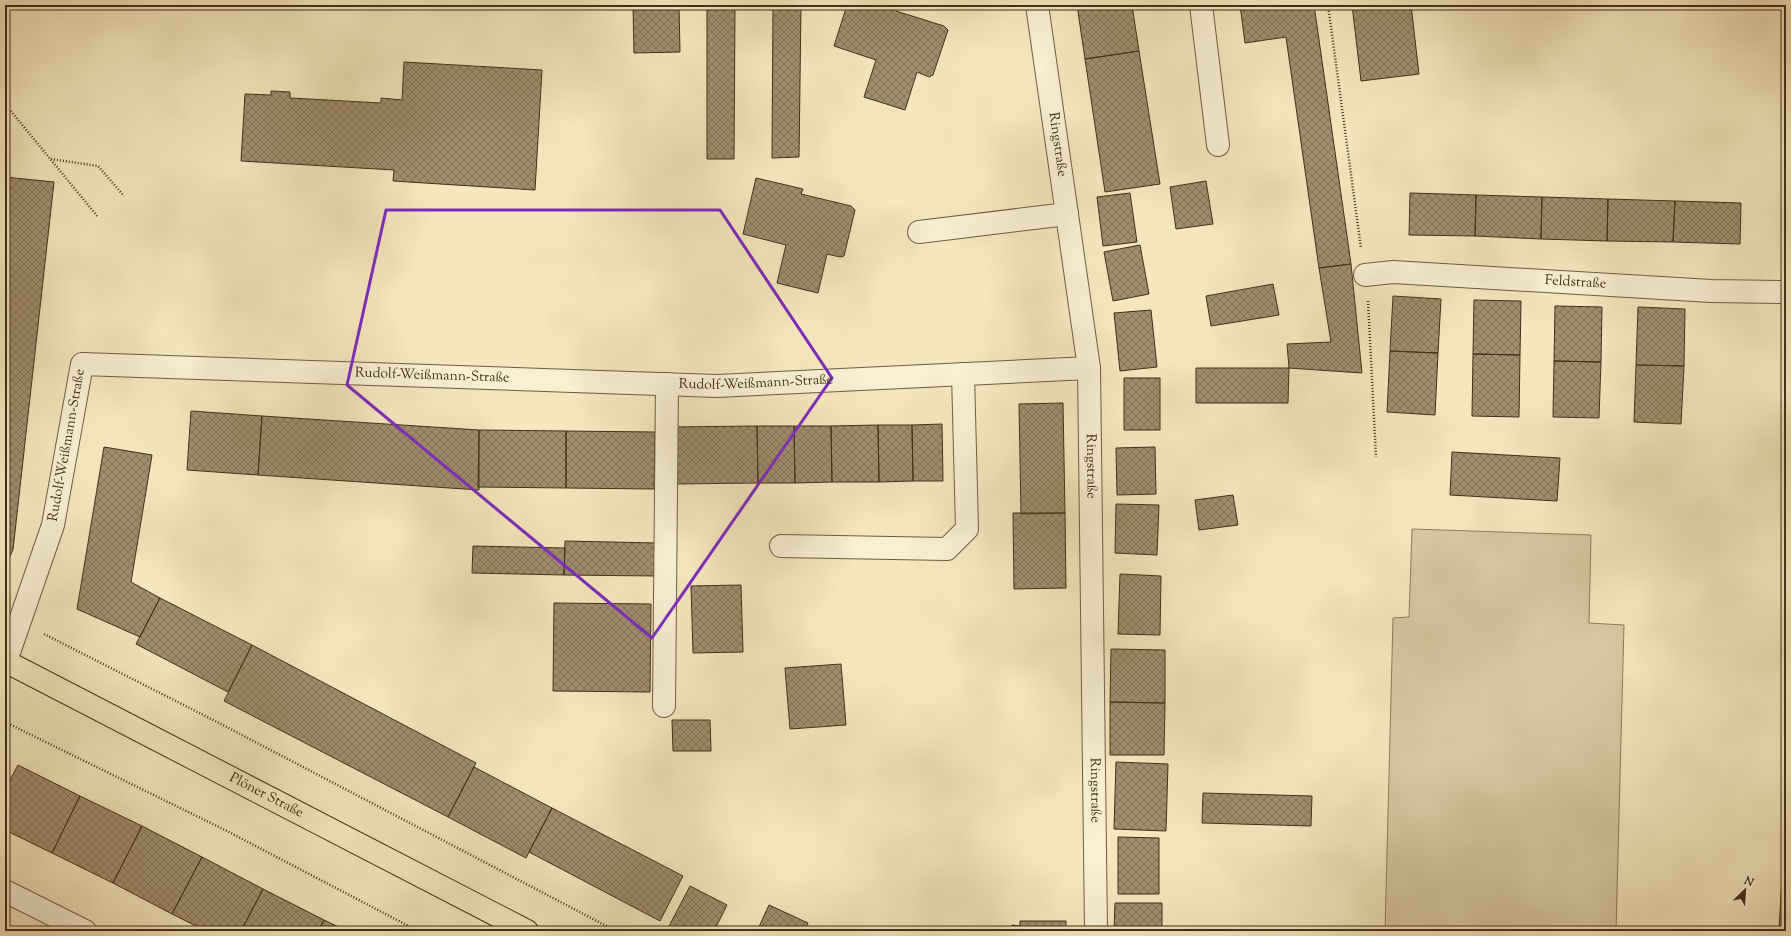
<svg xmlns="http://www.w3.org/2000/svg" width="1791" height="936" font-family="'Sorts Mill Goudy',serif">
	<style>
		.grass { fill: #d6c8a2; stroke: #8c7b5e }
		.building { fill: url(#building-cross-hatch); stroke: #422e19 }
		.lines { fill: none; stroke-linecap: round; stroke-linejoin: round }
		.minor-casing { stroke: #6e5c42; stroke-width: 24 }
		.major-casing { stroke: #422e19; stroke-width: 24 }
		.path { stroke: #422e19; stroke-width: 2.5; stroke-dasharray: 1 2; stroke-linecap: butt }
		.minor { stroke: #f8efd5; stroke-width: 22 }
		.major { stroke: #f4e7be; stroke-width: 22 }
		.marked { fill: none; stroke: #7b2cbf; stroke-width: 3; stroke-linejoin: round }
		.labels { text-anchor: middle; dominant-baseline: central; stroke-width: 3; stroke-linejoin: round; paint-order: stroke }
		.street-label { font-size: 14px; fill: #422e19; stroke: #f8efd5 }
	</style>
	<defs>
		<pattern id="building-cross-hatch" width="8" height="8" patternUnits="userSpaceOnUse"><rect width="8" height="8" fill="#9f8e6f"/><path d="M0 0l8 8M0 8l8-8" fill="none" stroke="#83745a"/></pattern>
	</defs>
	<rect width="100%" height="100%" fill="#f4e7be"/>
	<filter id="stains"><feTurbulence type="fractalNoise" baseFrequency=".005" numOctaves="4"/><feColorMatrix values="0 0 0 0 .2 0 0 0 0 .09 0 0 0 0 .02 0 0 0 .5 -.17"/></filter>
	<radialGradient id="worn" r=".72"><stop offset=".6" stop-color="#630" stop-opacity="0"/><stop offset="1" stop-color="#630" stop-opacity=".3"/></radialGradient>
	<path class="grass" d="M1412 529 1591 535 1589 623 1624 625 1616 931H1385L1393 618 1409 617Z"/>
	<path class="building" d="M633 5H679L680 52 634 53Z
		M707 5H735L734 159H707Z
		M773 5H801L799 157 772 158Z
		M847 5H898L896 11 944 26 948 30 933 75 929 77 917 72 905 110 864 97 876 60 834 46Z
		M1077 5H1132L1139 51 1085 59Z
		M1240 5H1314L1351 264 1319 268 1286 37 1245 43Z
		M1352 5H1411L1419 74 1361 81Z
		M1139 51 1160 184 1105 192 1085 59Z
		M404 62 542 70 535 190 393 181 394 170 241 161 245 94 271 95V91L290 92V98L381 103V98L402 100Z
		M5 177 54 182 13 550 5 566Z
		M756 178 803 189 801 194 851 206 855 210 844 256 840 257 827 254 818 293 777 283 786 245 743 234Z
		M1206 181 1213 224 1176 229 1170 187Z
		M1130 193 1137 242 1103 246 1097 197Z
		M1410 193 1476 195 1475 236 1409 235Z
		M1476 195 1542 197 1541 239 1475 236Z
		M1542 197 1608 199 1607 241 1541 239Z
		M1608 199 1675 201 1673 242 1607 241Z
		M1675 201 1741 203 1740 244 1673 242Z
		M1140 245 1149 294 1113 301 1104 252Z
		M1351 264 1362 373 1289 368 1287 344 1331 342 1319 268Z
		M1273 284 1279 315 1211 326 1206 296Z
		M1393 296 1441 299 1438 353 1390 351Z
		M1474 300 1521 301 1520 355 1473 354Z
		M1555 306 1602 307 1601 362 1554 361Z
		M1638 307 1685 309 1684 366 1636 365Z
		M1151 310 1157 367 1120 371 1114 313Z
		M1390 351 1438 353 1435 415 1387 412Z
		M1473 354 1520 355 1519 417 1472 416Z
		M1554 361 1601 362 1599 418 1553 417Z
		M1636 365 1684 366 1681 424 1634 422Z
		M1196 368H1289L1288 403H1196Z
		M1124 378H1160V430H1124Z
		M1063 403 1065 513 1021 514 1019 404Z
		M191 411 262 416 258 475 187 470Z
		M262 416 479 430V490L258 475Z
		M942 424 943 481H913L912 425Z
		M878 425H912L913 481 879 482Z
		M878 425 879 482H832L831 426Z
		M757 426 758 483 673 484 672 427Z
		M757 426H794L795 483H758Z
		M794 426H831L832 482 795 483Z
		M479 430 566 431V488L478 487Z
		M566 431 655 432 654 489 566 488Z
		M104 447 152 455 131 582 160 598 140 637 77 609Z
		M1155 447 1156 494 1117 495 1116 448Z
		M1452 452 1560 458 1557 501 1450 495Z
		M1233 495 1238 525 1199 530 1195 500Z
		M1116 504 1159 505 1157 555 1115 553Z
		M1013 513H1065L1066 588 1014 589Z
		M565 541 656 543 655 576 564 575Z
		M473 546 565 548 564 575 472 573Z
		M1120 574 1161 576 1160 635 1118 634Z
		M741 585 743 652 693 653 691 586Z
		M160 598 252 645 228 692 136 644Z
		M554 603 651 604 650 692 553 691Z
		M252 645 476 763 448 817 224 701Z
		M1111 649 1165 650V703L1110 702Z
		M841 664 846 725 790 729 785 668Z
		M1110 702 1165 703 1164 755H1110Z
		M672 720H710L711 751H673Z
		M1116 762 1168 764 1166 831 1114 829Z
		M18 765 80 796 52 853 5 830V783L8 784Z
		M474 767 552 808 526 858 448 817Z
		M1203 793 1312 796 1311 826 1202 823Z
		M80 796 142 826 113 883 52 853Z
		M552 808 683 876 660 921 529 852Z
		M142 826 202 857 172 914 113 883Z
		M1118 837 1159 838V894H1118Z
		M202 857 263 889 241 931H206L172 914Z
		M1782 876 1786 877V931H1779Z
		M690 886 727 905 714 931H674L668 928Z
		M263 889 324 920 318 931H241Z
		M1115 903H1162V931H1114Z
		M769 905 808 923 805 931H757Z
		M324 920 347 931H318Z
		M1020 921H1066V931H1012V925L1020 926Z
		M5 924 21 931H5Z"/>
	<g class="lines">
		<g class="minor-casing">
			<g id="minor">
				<path id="s1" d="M1037 5 1089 368 1096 931"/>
				<path d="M1201 5 1218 145"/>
				<path d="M919 232 1067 214"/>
				<path id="s2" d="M1365 275 1393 272 1711 291 1786 292"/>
				<path d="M781 546 947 549 967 529 963 374"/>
				<path id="s3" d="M5 664 53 525 82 364 717 386 1089 368"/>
				<path d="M664 706 667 384"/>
				<path d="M5 891 85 931"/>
			</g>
		</g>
		<g class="major-casing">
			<g id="major">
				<path id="s4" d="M5 661 527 931"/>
			</g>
		</g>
		<path class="path" d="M1328 5 1361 248
			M5 104 98 217
			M51 159 98 166 124 196
			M1368 301 1376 457
			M44 634 219 723 616 931
			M5 722 227 831 418 931"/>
		<use href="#minor" class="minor"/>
		<use href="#major" class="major"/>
	</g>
	<path class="marked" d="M386 210H720L832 378 652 638 347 385Z"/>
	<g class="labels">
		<g class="street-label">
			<text stroke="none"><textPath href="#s1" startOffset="141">Ringstraße</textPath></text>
			<text stroke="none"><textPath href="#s2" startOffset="211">Feldstraße</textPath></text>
			<text stroke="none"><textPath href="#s3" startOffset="661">Rudolf-Weißmann-Straße</textPath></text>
			<text stroke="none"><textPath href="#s3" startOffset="985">Rudolf-Weißmann-Straße</textPath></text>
			<text stroke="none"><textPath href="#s3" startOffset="228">Rudolf-Weißmann-Straße</textPath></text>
			<text stroke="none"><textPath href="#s1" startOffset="465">Ringstraße</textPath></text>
			<text stroke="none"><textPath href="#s1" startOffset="789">Ringstraße</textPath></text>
			<text stroke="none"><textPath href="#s4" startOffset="294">Plöner Straße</textPath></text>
		</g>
	</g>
	<rect width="1791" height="936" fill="none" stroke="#f4e7be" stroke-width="20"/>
	<rect x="6" y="6" width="1779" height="924" fill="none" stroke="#422e19" stroke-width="2"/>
	<rect x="10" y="10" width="1771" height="916" fill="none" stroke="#422e19"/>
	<g transform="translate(1745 890) rotate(25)" stroke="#f8efd5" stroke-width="3" paint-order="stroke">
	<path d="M0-3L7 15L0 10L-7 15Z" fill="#422e19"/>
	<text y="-6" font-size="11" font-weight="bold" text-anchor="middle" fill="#422e19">N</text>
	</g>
	<rect width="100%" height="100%" filter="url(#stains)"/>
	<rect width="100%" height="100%" fill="url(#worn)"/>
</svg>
